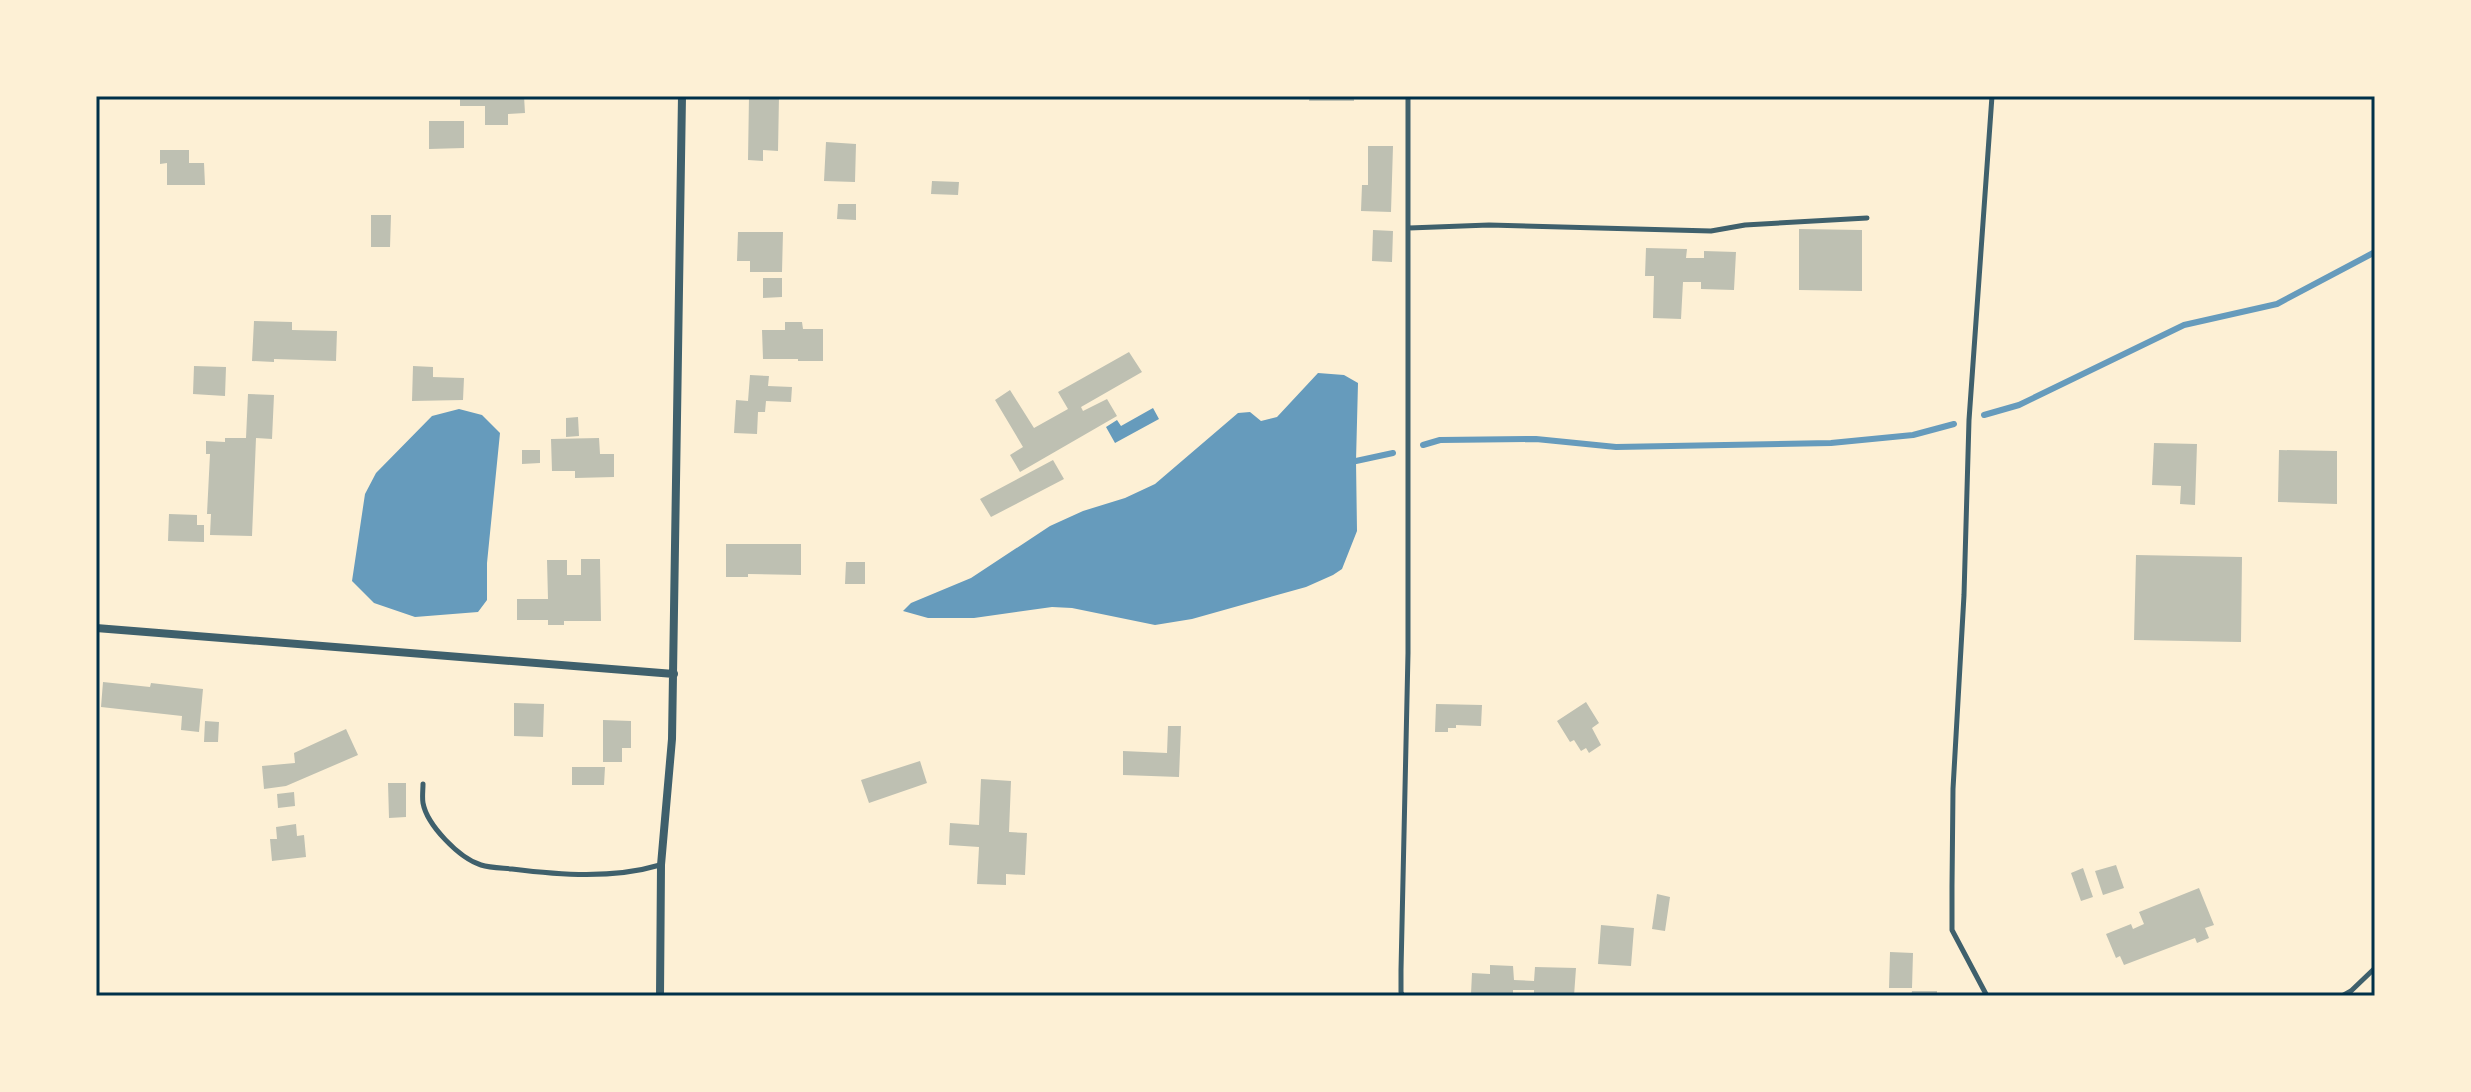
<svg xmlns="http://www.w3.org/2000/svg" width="2471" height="1092" font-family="'DejaVu Sans',sans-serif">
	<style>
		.water { fill: #669bbc }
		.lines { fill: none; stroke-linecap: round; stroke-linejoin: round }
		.stream { stroke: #669bbc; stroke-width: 6 }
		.building { fill: #bec0b2 }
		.service { stroke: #3f606c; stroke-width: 5 }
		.minor { stroke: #3f606c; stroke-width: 8 }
		.neatline { fill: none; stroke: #003049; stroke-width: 3 }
	</style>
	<rect width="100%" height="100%" fill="#fdf0d5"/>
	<path class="water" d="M1318 373 1344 375 1358 383 1356 461 1357 531 1342 569 1333 575 1306 587 1192 619 1155 625 1072 608 1052 607 974 618H928L903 611 911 603 971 578 1050 526 1083 511 1125 498 1155 484 1238 413 1250 412 1261 421 1277 417Z
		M1153 408 1159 419 1115 443 1106 427 1117 420 1121 426Z
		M459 409 482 415 500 433 487 563V600L478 612 415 617 374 603 352 581 365 494 376 473 432 416Z"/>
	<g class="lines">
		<path class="stream" d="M1984 415 2019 405 2184 325 2277 304 2375 252
			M1423 445 1440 440 1536 439 1616 447 1831 443 1913 435 1954 424
			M1356 461 1393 453"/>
	</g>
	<path class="building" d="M460 96H524L525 113 508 114V125H485V106H460Z
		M749 96H779L778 151 763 150V161L748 160Z
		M1310 96H1354V101H1309Z
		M429 121H464V148L429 149Z
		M826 142 856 144 855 182 824 181Z
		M1368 146H1393L1391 212 1361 211 1362 185H1368Z
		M160 150H189V163H204L205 185H167V163L160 164Z
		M932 181 959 182 958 195 931 194Z
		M838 204H856V220L837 219Z
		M371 215H391L390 247H371Z
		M1799 229 1862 230V291L1799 290Z
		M1373 230 1393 231 1392 262 1372 261Z
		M738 232H783L782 272H750V261H737Z
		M1646 248 1687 249 1686 258H1704V251L1736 252 1734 290 1701 289V282H1683L1681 319 1653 318 1654 276H1645Z
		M763 278H782V297L763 298Z
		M254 321 292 322V330L337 331 336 361 274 359V362L252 361Z
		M785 322H802L803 329H823V361H798V359H763L762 330H785Z
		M1129 352 1142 372 1081 407 1083 411 1107 399 1117 416 1020 472 1010 455 1023 447 995 400 1010 390 1034 428 1068 409 1058 392Z
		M194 366 226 367 225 396 193 394Z
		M413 366 433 367V377L464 378 463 400 412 401Z
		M750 375 769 376 768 386 792 387 791 402 766 401 765 412H758L757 434 734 433 736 400 748 401Z
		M248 394 274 395 272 439 256 438 252 536 210 535 211 514H207L210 454H206V441L225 442V438H246Z
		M578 417 579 436 566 437V418Z
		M599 438 600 454H614V477L575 478V471H552L551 439Z
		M2154 443 2197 444 2195 505 2180 504 2181 486 2152 485Z
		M522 450H540V463L522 464Z
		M2279 450 2337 451V504L2278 502Z
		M1053 460 1064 479 991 517 980 499Z
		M169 514 197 515V525H204V542L168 541Z
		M726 544H801V575L748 574V577H726Z
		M2136 555 2242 557 2241 642 2134 640Z
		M581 559H600L601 621H564V625H548V620H517V599H548L547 560H567V575H581Z
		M846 562H865V584H845Z
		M103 682 150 687 151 683 203 689 199 732 181 730 182 716 101 707Z
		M1586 702 1599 723 1592 728 1601 745 1589 753 1586 748 1581 751 1574 740 1570 742 1557 721Z
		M514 703 544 704 543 737 514 736Z
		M1436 704 1482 705 1481 726 1456 725V728H1448V732H1435Z
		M603 720 631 721V748H622V762H603Z
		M205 721 219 722 218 742H204Z
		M1168 726H1181L1179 777 1123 775V751L1167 753Z
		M346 729 358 755 286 786 264 789 262 766 295 763 294 753Z
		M920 761 927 783 869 803 861 780Z
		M572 767H605L604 785H572Z
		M981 779 1011 781 1009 832 1027 833 1025 875 1006 874V885L977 884 979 847 949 845 950 823 979 825Z
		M388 783H406V817L389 818Z
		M294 792 295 806 278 808 277 794Z
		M296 824 297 836 304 835 306 857 272 861 270 839H277L276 827Z
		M2116 865 2124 888 2103 895 2095 871Z
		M2083 868 2093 897 2081 901 2071 873Z
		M2199 888 2214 925 2205 928 2209 938 2197 943 2195 938 2124 965 2120 956 2116 958 2106 934 2131 924 2133 929 2144 924 2139 912Z
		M1657 894 1670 897 1665 931 1652 929Z
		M1601 925 1634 928 1631 966 1598 964Z
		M1890 952 1913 953 1912 988H1889Z
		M1490 965 1513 966 1514 980 1534 981 1535 967 1576 968 1574 996H1534V990H1513V995L1471 994 1472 973 1490 974Z
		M1912 991H1937V996H1911Z"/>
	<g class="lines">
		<path class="service" d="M1409 228 1489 225 1711 231 1745 225 1867 218
			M423 784C423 790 422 797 423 803 427 825 459 858 481 865 490 868 502 868 512 869 560 875 613 879 660 865
			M1403 996 1401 992V970L1408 653V96
			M1987 996 1952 930V886L1953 789 1964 595 1969 420 1992 96
			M2342 996 2351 991 2375 968"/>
		<path class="minor" d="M96 628 674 674
			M660 996 661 865 672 739 682 96"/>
	</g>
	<rect width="2471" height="1092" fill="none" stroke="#fdf0d5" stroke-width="196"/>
	<rect x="98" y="98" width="2275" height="896" class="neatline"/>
</svg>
